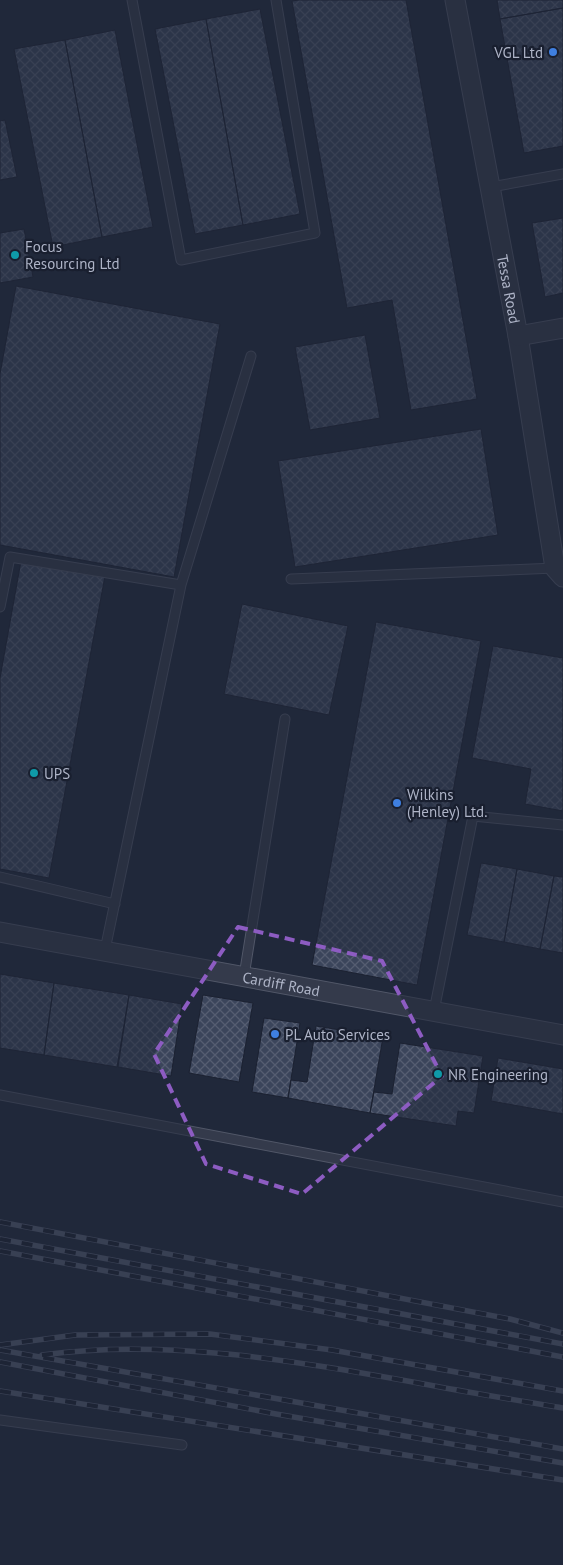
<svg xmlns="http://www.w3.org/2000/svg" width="563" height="1565" font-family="'PT Sans',sans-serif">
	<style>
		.building { fill: url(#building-cross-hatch); stroke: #1b2131 }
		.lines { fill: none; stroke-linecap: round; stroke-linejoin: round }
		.service-casing { stroke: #515768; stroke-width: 11 }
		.minor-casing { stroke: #515768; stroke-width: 21 }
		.service { stroke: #343a4b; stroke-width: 9 }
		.minor { stroke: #343a4b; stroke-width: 19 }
		.rail-casing { stroke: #555d72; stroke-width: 5.5 }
		.rail { stroke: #191f2f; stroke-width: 4; stroke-dasharray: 11; stroke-linecap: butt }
		.marked { fill: none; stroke: #8d5cc2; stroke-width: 4; stroke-dasharray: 10 6; stroke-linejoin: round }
		.shop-dot { fill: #3f7fe0; stroke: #191f2f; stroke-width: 2 }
		.culture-dot { fill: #0f9aa8; stroke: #191f2f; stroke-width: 2 }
		.labels { text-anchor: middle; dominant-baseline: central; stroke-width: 4.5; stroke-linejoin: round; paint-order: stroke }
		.poi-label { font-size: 15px; fill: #aeb4c7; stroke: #191f2f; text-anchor: start }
		.street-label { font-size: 15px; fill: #aeb4c7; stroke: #191f2f }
	</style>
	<defs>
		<pattern id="building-cross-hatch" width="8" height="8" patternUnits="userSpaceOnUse" patternTransform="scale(1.25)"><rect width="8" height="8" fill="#3b455b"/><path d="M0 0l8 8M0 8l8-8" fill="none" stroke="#555d71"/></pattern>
	</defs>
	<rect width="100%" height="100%" fill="#20283a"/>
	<path class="building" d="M299 0H406L477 399 411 410 392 300 347 308 292 1Z
		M497 0H563V8L500 19Z
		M563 8V146L524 153 500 19Z
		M260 9 300 214 243 225 206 19Z
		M206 19 243 225 195 234 155 29Z
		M115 30 153 227 102 237 65 40Z
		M65 40 102 237 53 247 14 49Z
		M5 120 17 177 0 180V121Z
		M563 218V293L545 297 532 223Z
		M24 229 33 277 0 283V233Z
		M16 286 220 324 174 577 0 545V374Z
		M365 335 380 418 310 430 295 347Z
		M481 429 498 535 295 567 278 461Z
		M21 561 105 576 49 878 0 869V678Z
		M242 604 348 626 329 715 224 694Z
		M376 622 481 641 417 985 312 965Z
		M493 646 563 658V811L525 804 531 769 472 758Z
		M481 863 517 869 504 942 467 935Z
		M517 869 554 876 540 949 504 942Z
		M554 876 563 877V953L540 949Z
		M0 974 54 983 44 1055 0 1048Z
		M54 983 129 995 117 1067 44 1055Z
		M129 995 182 1004 171 1076 118 1067Z
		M203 995 253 1003 239 1082 189 1073Z
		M264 1018 300 1023 288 1098 252 1092Z
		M316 1026 383 1037 370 1113 288 1098 291 1080 307 1082Z
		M400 1043 483 1056 474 1113 458 1111 456 1126 370 1113 374 1092 392 1094Z
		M498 1058 563 1069V1114L491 1101Z"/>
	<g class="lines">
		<g class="service-casing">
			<path id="service" d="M132 0 181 260 315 233 276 0
				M491 187 563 174
				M291 579 555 568
				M181 585 251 356
				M0 607 10 557 181 585 105 950
				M0 877 115 904
				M244 976 285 719
				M434 1011 473 816 563 825
				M0 1095 563 1202
				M0 1420 182 1445"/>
		</g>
		<g class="minor-casing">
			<g id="minor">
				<path id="s1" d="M455 0 518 336 555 568 563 577"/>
				<path d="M518 336 563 328"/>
				<path id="s2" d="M0 932 563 1035"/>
			</g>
		</g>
		<use href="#service" class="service"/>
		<use href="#minor" class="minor"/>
		<g class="rail-casing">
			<path id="rail" d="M0 1222 510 1319 563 1333
				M0 1239 563 1344
				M0 1251 563 1357
				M0 1345 75 1335 210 1334 332 1350 563 1391
				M0 1350 563 1449
				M42 1355C167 1338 295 1361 418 1383 466 1392 515 1400 563 1408
				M0 1362 276 1414 563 1463
				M0 1391 563 1480"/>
		</g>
		<use href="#rail" class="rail"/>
	</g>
	<path d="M0 0H563V1565H0ZM238 927 382 961 442 1076 302 1194 206 1164 154 1054Z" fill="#20283a" fill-opacity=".55" fill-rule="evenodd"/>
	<path class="marked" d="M238 927 382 961 442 1076 302 1194 206 1164 154 1054Z"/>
	<g class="shop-dot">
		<circle cx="553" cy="52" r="5"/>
		<circle cx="397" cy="803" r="5"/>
		<circle cx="275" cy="1034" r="5"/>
	</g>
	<g class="culture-dot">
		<circle cx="15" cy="255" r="5"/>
		<circle cx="34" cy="773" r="5"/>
		<circle cx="438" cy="1074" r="5"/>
	</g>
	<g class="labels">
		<g class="poi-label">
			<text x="543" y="52" text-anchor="end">VGL Ltd</text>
			<text x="25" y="246">Focus<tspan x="25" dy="17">Resourcing Ltd</tspan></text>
			<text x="44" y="773">UPS</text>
			<text x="407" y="794">Wilkins<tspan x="407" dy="17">(Henley) Ltd.</tspan></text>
			<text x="285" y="1034">PL Auto Services</text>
			<text x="448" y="1074">NR Engineering</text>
		</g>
		<g class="street-label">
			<text stroke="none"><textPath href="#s1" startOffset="294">Tessa Road</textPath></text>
			<text stroke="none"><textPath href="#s2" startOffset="286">Cardiff Road</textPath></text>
		</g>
	</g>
</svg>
